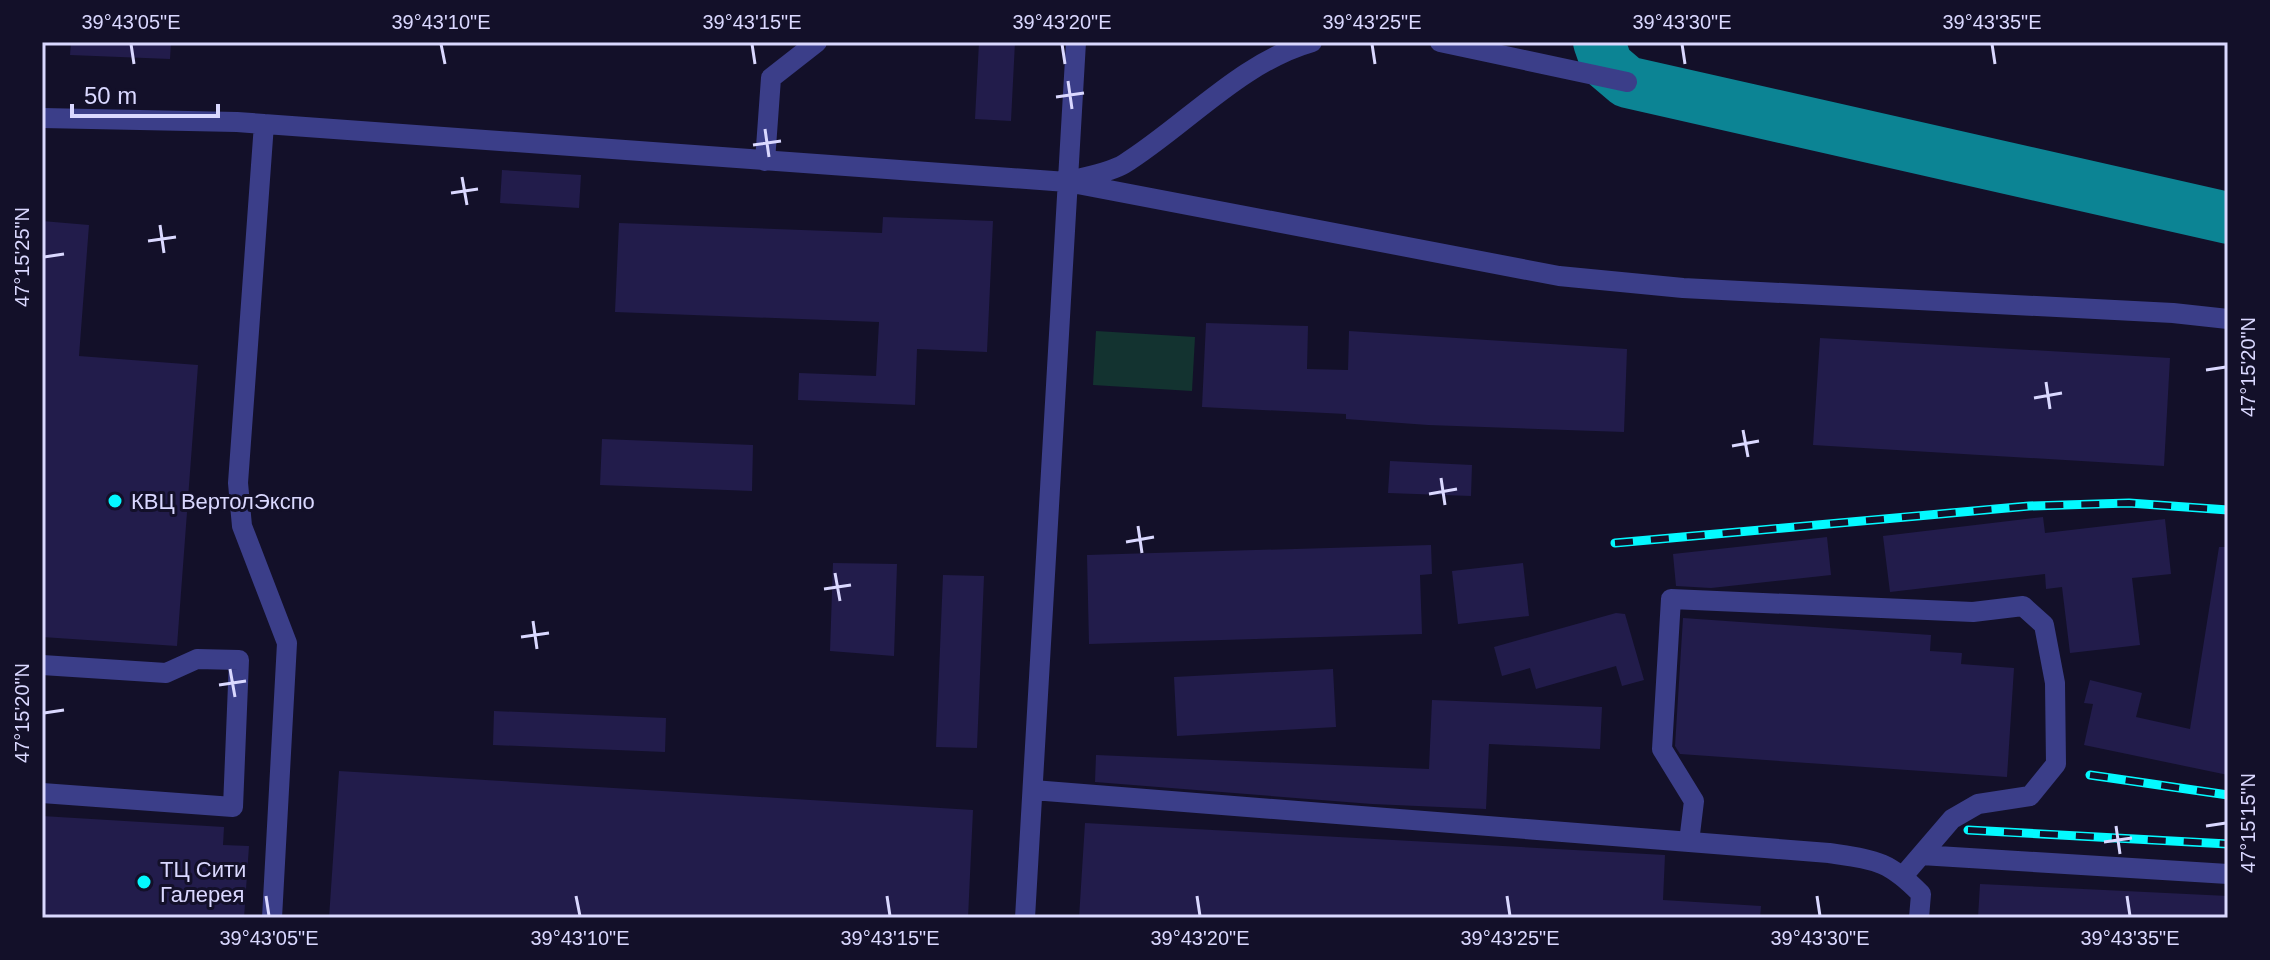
<svg xmlns="http://www.w3.org/2000/svg" width="2270" height="960" font-family="Helvetica,sans-serif">
	<style>
		.green { fill: #133330 }
		.lines { fill: none; stroke-linecap: round; stroke-linejoin: round }
		.taxiway { stroke: #0c8494; stroke-width: 52 }
		.building { fill: #221c4b }
		.minor { stroke: #3b3e89; stroke-width: 20 }
		.rail-casing { stroke: #04f9ff; stroke-width: 9 }
		.rail { stroke: #131029; stroke-width: 6; stroke-dasharray: 18; stroke-linecap: butt }
		.ticks { fill: none; stroke: #dad8ff; stroke-width: 3 }
		.poi-dot { fill: #04f9ff; stroke: #131029; stroke-width: 3 }
		.labels { text-anchor: middle; dominant-baseline: central; stroke-width: 6; stroke-linejoin: round; paint-order: stroke }
		.poi-label { font-size: 22px; fill: #dad8ff; stroke: #131029; text-anchor: start }
		.neatline { fill: none; stroke: #dad8ff; stroke-width: 3 }
		.ticks-label { font-size: 20px; text-anchor: middle; fill: #dad8ff }
	</style>
	<rect width="100%" height="100%" fill="#131029"/>
	<path class="green" d="M1096 331 1195 337 1192 391 1093 385Z"/>
	<g class="lines">
		<path class="taxiway" d="M1599 42 1607 65 1627 82 2228 218"/>
	</g>
	<path class="building" d="M71 42H171L170 59 70 55Z
		M979 42H1015L1011 121 975 119Z
		M502 170 581 175 579 208 500 203Z
		M883 217 993 221 987 352 917 349 915 405 798 400 799 373 876 376 879 322 615 312 619 223 882 233Z
		M42 221 89 225 79 356 198 365 177 646 42 637Z
		M1206 323 1308 326 1307 369 1348 370 1349 331 1627 349 1624 432 1428 425 1346 419V414L1202 407Z
		M1820 338 2170 358 2164 466 1813 445Z
		M602 439 753 445 752 491 600 485Z
		M1390 461 1472 465 1471 496 1388 493Z
		M2043 517 2045 533 2165 519 2171 574 2132 578 2140 645 2070 653 2062 587 2046 589 2045 574 1890 592 1883 536Z
		M1827 537 1831 575 1711 588 1676 586 1673 554Z
		M1431 545 1432 574 1420 575 1422 634 1089 644 1087 555Z
		M2219 547H2228V775L2084 745 2093 704 2084 703 2090 680 2142 693 2136 717 2190 729Z
		M833 563 897 564 894 656 830 651Z
		M1523 563 1529 616 1458 624 1452 571Z
		M943 575 984 576 977 748 936 747Z
		M1616 613 1625 614 1644 680 1622 686 1616 666 1536 689 1530 668 1502 676 1494 647Z
		M1683 618 1931 635 1930 651 1962 653 1961 664 2014 668 2007 777 1680 754 1675 746Z
		M1333 669 1336 727 1177 736 1174 677Z
		M1432 700 1602 707 1600 749 1489 744 1486 809 1372 804 1095 782 1096 755 1429 769Z
		M494 711 666 718 665 752 493 745Z
		M339 771 973 810 968 918H329Z
		M42 816 224 827 223 845 249 846 244 918H42Z
		M1085 823 1665 855 1663 900 1761 906 1760 918H1079Z
		M1980 884 2228 896V918H1978Z"/>
	<g class="lines">
		<path class="minor" d="M1440 42 1627 82
			M42 118 237 122 1067 182 1559 276 1683 288 2173 313 2228 319
			M264 124 238 483 242 526 287 643 272 918
			M765 161 771 78 817 42
			M1070 181C1087 176 1109 173 1124 164 1185 126 1241 62 1312 42
			M42 665 166 673 197 659 239 660 233 807 42 793
			M1033 790 1829 853C1875 860 1888 860 1921 894L1919 918
			M1689 842 1694 801 1662 749 1671 599 1973 612 2023 606 2044 625 2055 683 2056 764 2030 796 1978 804 1952 819 1903 876
			M1921 855 2228 874
			M1025 918 1076 42"/>
		<g class="rail-casing">
			<path id="rail" d="M1615 543 2029 506 2129 503 2228 510
				M2090 775 2228 795
				M1968 830 2228 844"/>
		</g>
		<use href="#rail" class="rail"/>
	</g>
	<path class="ticks" d="M131 44 134 64M441 44 445 64M752 44 755 64M1062 44 1065 64M1372 44 1375 64M1682 44 1685 64M1992 44 1995 64M1068 81 1072 109M1056 97 1084 93M765 129 769 157M753 145 781 141M462 177 467 205M451 193 478 189M160 225 164 253M148 241 176 237M44 257 64 254M2206 370 2226 367M2046 382 2050 409M2034 398 2062 393M1743 430 1748 457M1732 446 1759 441M1441 478 1445 505M1429 494 1457 489M1138 526 1142 553M1126 542 1154 537M835 573 840 601M824 589 851 585M533 621 537 649M521 637 549 633M230 669 235 697M219 685 246 681M44 713 64 710M2116 826 2120 854M2206 826 2226 823M2104 842 2132 838M266 896 269 916M576 896 580 916M887 896 890 916M1197 896 1200 916M1507 896 1510 916M1817 896 1820 916M2127 896 2130 916"/>
	<g class="poi-dot">
		<circle cx="115" cy="501" r="8"/>
		<circle cx="144" cy="882" r="8"/>
	</g>
	<g class="labels">
		<g class="poi-label">
			<text x="131" y="501">КВЦ ВертолЭкспо</text>
			<text x="160" y="869">ТЦ Сити<tspan x="160" dy="25">Галерея</tspan></text>
		</g>
	</g>
	<rect width="2270" height="960" fill="none" stroke="#131029" stroke-width="88"/>
	<path d="M72 104v12h146v-12" fill="none" stroke="#dad8ff" stroke-width="4"/>
	<text x="84" y="104" font-size="24" fill="#dad8ff" stroke="#131029" stroke-width="6" paint-order="stroke">50 m</text>
	<rect x="44" y="44" width="2182" height="872" class="neatline"/>
	<g class="ticks-label">
		<text x="131" y="29">39°43'05"E</text>
		<text x="441" y="29">39°43'10"E</text>
		<text x="752" y="29">39°43'15"E</text>
		<text x="1062" y="29">39°43'20"E</text>
		<text x="1372" y="29">39°43'25"E</text>
		<text x="1682" y="29">39°43'30"E</text>
		<text x="1992" y="29">39°43'35"E</text>
		<text transform="translate(22 257) rotate(-90)" y="7">47°15'25"N</text>
		<text transform="translate(2248 367) rotate(-90)" y="7">47°15'20"N</text>
		<text transform="translate(22 713) rotate(-90)" y="7">47°15'20"N</text>
		<text transform="translate(2248 823) rotate(-90)" y="7">47°15'15"N</text>
		<text x="269" y="945">39°43'05"E</text>
		<text x="580" y="945">39°43'10"E</text>
		<text x="890" y="945">39°43'15"E</text>
		<text x="1200" y="945">39°43'20"E</text>
		<text x="1510" y="945">39°43'25"E</text>
		<text x="1820" y="945">39°43'30"E</text>
		<text x="2130" y="945">39°43'35"E</text>
	</g>
</svg>
